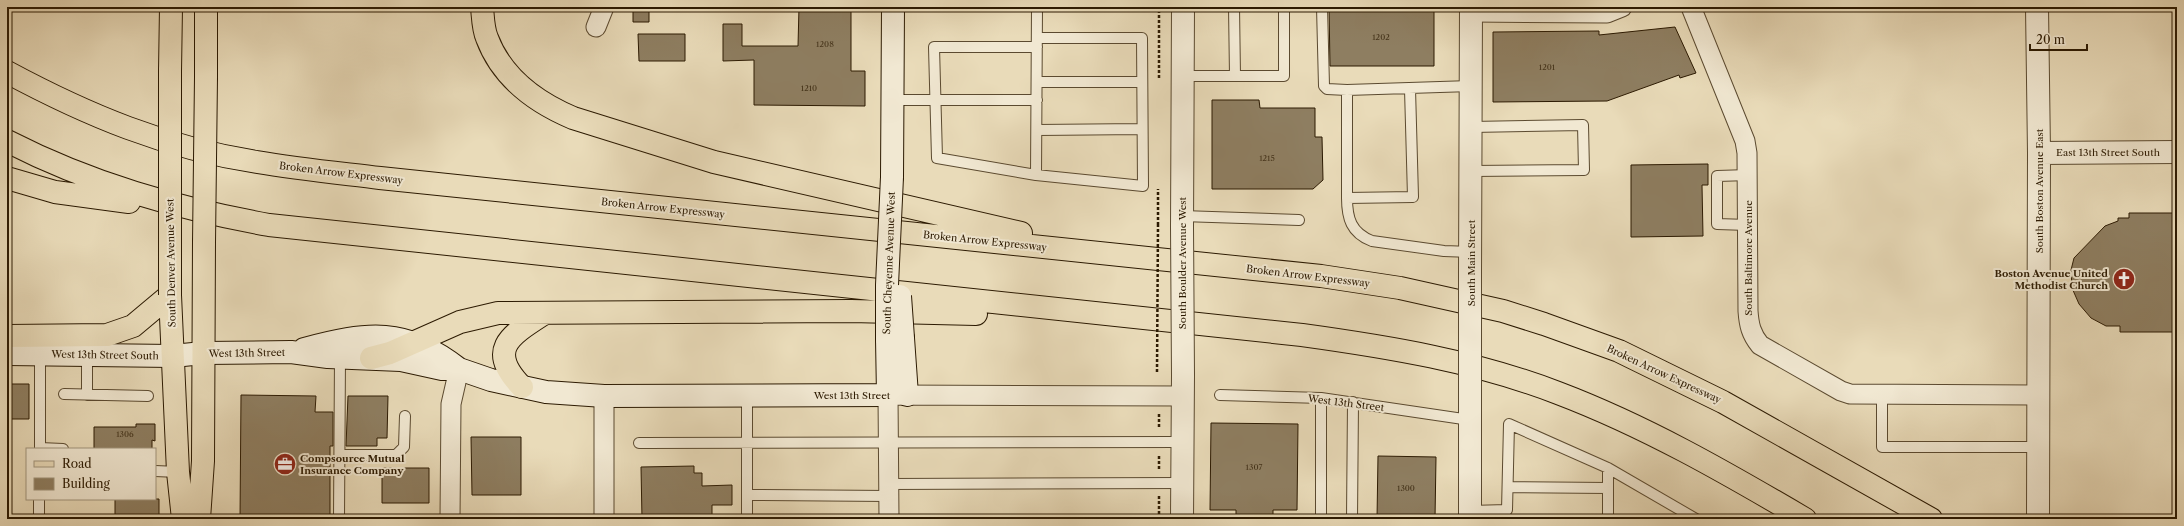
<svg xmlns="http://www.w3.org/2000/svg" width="2184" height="526" font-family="'Libre Caslon Text',serif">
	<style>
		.building { fill: #8e7e61; stroke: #2c1a02 }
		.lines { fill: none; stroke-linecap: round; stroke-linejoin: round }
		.service-casing { stroke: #5b4a30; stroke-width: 12 }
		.minor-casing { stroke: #5b4a30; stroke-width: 21 }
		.tertiary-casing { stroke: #5b4a30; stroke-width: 24 }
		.secondary-casing { stroke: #2c1a02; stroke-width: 24 }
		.primary-casing { stroke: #2c1a02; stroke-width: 24 }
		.motorway-casing { stroke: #2c1a02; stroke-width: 24 }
		.path { stroke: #2c1a02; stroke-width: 2.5; stroke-dasharray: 3 2; stroke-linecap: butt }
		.service { stroke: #f1e8d2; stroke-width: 10 }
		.minor { stroke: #f1e8d2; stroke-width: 19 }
		.tertiary { stroke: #f1e8d2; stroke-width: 22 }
		.secondary { stroke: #f1e8d2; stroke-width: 22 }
		.primary { stroke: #e9dbb9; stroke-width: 22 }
		.motorway { stroke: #e9dbb9; stroke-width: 22 }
		.tertiary-bridge-casing { stroke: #5b4a30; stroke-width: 24; stroke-linecap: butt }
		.secondary-bridge-casing { stroke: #2c1a02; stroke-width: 24; stroke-linecap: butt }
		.primary-bridge-casing { stroke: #2c1a02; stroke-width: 24; stroke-linecap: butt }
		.path-bridge { stroke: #2c1a02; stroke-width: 2.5; stroke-dasharray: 3 2; stroke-linecap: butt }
		.tertiary-bridge { stroke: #f1e8d2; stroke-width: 22 }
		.secondary-bridge { stroke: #f1e8d2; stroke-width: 22 }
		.primary-bridge { stroke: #e9dbb9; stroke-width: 22 }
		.labels { text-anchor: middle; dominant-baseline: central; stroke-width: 4; stroke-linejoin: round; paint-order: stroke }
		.number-label { font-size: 8px; fill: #44331a }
		.street-label { font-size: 10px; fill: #2c1a02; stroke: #f1e8d2 }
		.poi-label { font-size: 10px; font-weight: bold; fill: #2c1a02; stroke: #f1e8d2; text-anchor: end }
	</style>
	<rect width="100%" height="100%" fill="#e9dbb9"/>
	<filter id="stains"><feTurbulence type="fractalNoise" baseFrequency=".005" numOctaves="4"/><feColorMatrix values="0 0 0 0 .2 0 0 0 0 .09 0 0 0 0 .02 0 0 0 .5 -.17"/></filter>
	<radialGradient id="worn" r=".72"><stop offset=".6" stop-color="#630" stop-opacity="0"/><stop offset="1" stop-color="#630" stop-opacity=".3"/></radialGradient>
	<path class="building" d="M633 7H649V22H633Z
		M799 7H851V71H865V106L754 105V60L723 61V24H742V46H798Z
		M1329 7H1434V66H1330Z
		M1675 27 1696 73 1680 78 1679 75 1607 101 1493 102V32L1599 31V35Z
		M638 34H685V61H639Z
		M1212 100H1259L1260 108H1315V137H1322L1323 180 1313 189H1212Z
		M1708 164V185H1702L1703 236 1631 237V165Z
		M2129 213H2177V332H2120V326H2106L2091 318 2079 304 2072 288 2071 270 2074 258 2105 226 2118 221V218H2129Z
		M7 384H29V419H7Z
		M241 395 316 396 315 412H333V446H330V516H293V519H240Z
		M348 396H388L387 438H377V446H346Z
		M1211 423 1298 424 1297 510H1273V519H1236V510H1210Z
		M136 424H155V441L152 440V449H94V427H136Z
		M471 437H521V495H472Z
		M1378 456 1436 457 1435 519H1377Z
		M694 466V473H702V486L732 485V505H712V519H642L641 467Z
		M382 468H429V503H382Z
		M115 499H159V519H115Z"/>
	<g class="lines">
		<g class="service-casing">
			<path id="service" d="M1234 7 1235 76
				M1322 7 1324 86 1327 89 1347 90
				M1037 38H1142L1143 186 1036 175 937 158 934 47H1037
				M1183 76H1284V7
				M1037 82H1142
				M1410 89 1413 197 1347 198V90L1471 86
				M892 100H1037
				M1471 127 1583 125 1584 170 1471 171
				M1037 130 1142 129
				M1036 175 1037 7
				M1347 198C1347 218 1351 233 1372 241L1444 251 1471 252
				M1182 216 1299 220
				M1748 225 1717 224V176L1749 175
				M64 394 148 396
				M87 395V355
				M1220 395 1321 398 1470 420
				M747 396V519
				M1882 396V447H2038
				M639 443 1182 442
				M40 448 63 449
				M40 449V354
				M340 455H396L404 447 405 416
				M1608 468V519
				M155 471 178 472
				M889 484 1182 483
				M1508 487 1608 488
				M747 495 889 496
				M1470 511 1507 510 1509 424 1608 468 1696 519
				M39 519V499
				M339 519 340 357
				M1321 519V398
				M1352 519 1353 402"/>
		</g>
		<g class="minor-casing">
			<path id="minor" d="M1691 7 1745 141 1747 153 1748 311C1749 325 1751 334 1760 345L1841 391 1850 394 2038 395
				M1471 12 1607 13 1622 7
				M596 27 604 7
				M450 519 451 404 459 369
				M604 519V396
				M889 519 888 395 1183 396"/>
		</g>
		<g class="tertiary-casing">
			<path id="tertiary" d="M2037 7 2039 153 2038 519
				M2039 153 2177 152
				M1182 227 1183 7
				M1470 273 1471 7
				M1182 519 1183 375
				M1470 519V397"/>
		</g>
		<g class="secondary-casing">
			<path id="secondary" d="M892 177 893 7
				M903 338 907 395
				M304 349C367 332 406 327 459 369
				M7 354 173 356 203 353 291 352 328 357 401 360 442 369H459L491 380 546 392 604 396 888 395 887 339"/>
		</g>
		<g class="primary-casing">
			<path id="primary" d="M170 71 171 7
				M206 77V7
				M170 295 178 472 183 519
				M199 519 203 461 204 242"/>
		</g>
		<g class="motorway-casing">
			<path id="motorway" d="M482 7C483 17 483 29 487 38 502 78 535 102 573 118L714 162 1021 233
				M7 72C87 115 166 148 257 162 298 169 339 173 380 178L1321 276 1400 288 1503 311 1544 324 1619 351 1723 402 1931 519
				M7 141C91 184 176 208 269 225L1302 335C1389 347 1475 361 1558 393 1645 426 1725 472 1805 519
				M7 178 55 192 129 202
				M7 336 107 335 133 326 170 295
				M371 358 390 353 460 322 498 313 851 311 976 314
				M522 387C485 349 511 335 545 313"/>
		</g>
		<path class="path" d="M1159 78V7
			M1158 225V189
			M1159 414V427
			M1159 456V469
			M1159 496V519"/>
		<use href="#service" class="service"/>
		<use href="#minor" class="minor"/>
		<use href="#tertiary" class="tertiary"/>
		<use href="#secondary" class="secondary"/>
		<use href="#primary" class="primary"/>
		<use href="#motorway" class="motorway"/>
		<g class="tertiary-bridge-casing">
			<path id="tertiary-bridge" d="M1182 227 1183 375
				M1470 273V397"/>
		</g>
		<g class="secondary-bridge-casing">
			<path id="secondary-bridge" d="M900 296 903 338
				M887 339V285L892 177"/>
		</g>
		<g class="primary-bridge-casing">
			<path id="primary-bridge" d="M170 71V295
				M204 242 206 77"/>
		</g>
		<path class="path-bridge" d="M1157 372 1158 225"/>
		<use href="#tertiary-bridge" class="tertiary-bridge"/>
		<use href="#secondary-bridge" class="secondary-bridge"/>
		<use href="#primary-bridge" class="primary-bridge"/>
	</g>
	<defs>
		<g id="church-disc" transform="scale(1.15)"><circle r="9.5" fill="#8f2418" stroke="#f1e8d2"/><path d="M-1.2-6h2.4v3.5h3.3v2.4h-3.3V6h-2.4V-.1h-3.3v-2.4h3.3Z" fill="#fff"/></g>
		<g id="office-disc" transform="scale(1.15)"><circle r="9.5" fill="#8f2418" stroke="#f1e8d2"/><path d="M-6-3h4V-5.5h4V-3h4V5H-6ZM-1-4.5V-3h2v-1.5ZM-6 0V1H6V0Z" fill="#fff"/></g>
	</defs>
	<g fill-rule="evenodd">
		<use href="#church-disc" x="2124" y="279"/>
		<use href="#office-disc" x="285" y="464"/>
	</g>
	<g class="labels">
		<g class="number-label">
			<text x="1381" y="37">1202</text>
			<text x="825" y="44">1208</text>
			<text x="1547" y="67">1201</text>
			<text x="809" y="88">1210</text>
			<text x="1267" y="158">1215</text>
			<text x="125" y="434">1306</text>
			<text x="1254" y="467">1307</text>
			<text x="1406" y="488">1300</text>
		</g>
		<g class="street-label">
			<text x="2108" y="152">East 13th Street South</text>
			<text transform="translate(341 173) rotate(7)">Broken Arrow Expressway</text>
			<text transform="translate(2039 191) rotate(-90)">South Boston Avenue East</text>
			<text transform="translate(663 208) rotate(6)">Broken Arrow Expressway</text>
			<text transform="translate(985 241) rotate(6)">Broken Arrow Expressway</text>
			<text transform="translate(1748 258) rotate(-90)">South Baltimore Avenue</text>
			<text transform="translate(171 263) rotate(-91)">South Denver Avenue West</text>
			<text transform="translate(889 263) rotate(-88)">South Cheyenne Avenue West</text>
			<text transform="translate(1182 263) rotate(-90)">South Boulder Avenue West</text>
			<text transform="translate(1471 263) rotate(-90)">South Main Street</text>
			<text transform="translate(1308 276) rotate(7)">Broken Arrow Expressway</text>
			<text transform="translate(247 353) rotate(-1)">West 13th Street</text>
			<text transform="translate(105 355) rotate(1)">West 13th Street South</text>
			<text transform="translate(1664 374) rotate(25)">Broken Arrow Expressway</text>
			<text x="852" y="395">West 13th Street</text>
			<text transform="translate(1346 403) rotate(7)">West 13th Street</text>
		</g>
		<g class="poi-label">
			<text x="2108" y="273">Boston Avenue United<tspan x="2108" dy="12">Methodist Church</tspan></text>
			<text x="300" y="458" text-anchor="start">Compsource Mutual<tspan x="300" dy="12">Insurance Company</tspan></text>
		</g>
	</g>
	<rect width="2184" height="526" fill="none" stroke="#e9dbb9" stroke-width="24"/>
	<rect x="8" y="8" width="2168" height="510" fill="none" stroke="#2c1a02" stroke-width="2"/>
	<rect x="12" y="12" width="2160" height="502" fill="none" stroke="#2c1a02"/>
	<rect x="26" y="448" width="130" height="52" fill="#f1e8d2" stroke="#a2967f"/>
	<rect x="34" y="461" width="20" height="6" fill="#e9dbb9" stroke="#a2967f"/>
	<text x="62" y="468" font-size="12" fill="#2c1a02">Road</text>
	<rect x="34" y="478" width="20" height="12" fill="#8e7e61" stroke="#a2967f"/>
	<text x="62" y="488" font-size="12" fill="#2c1a02">Building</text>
	<path d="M2030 44v6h57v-6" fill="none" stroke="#2c1a02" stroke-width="2"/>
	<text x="2036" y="44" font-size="12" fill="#2c1a02" stroke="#f1e8d2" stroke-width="3" paint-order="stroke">20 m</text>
	<rect width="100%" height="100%" filter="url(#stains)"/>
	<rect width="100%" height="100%" fill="url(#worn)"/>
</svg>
